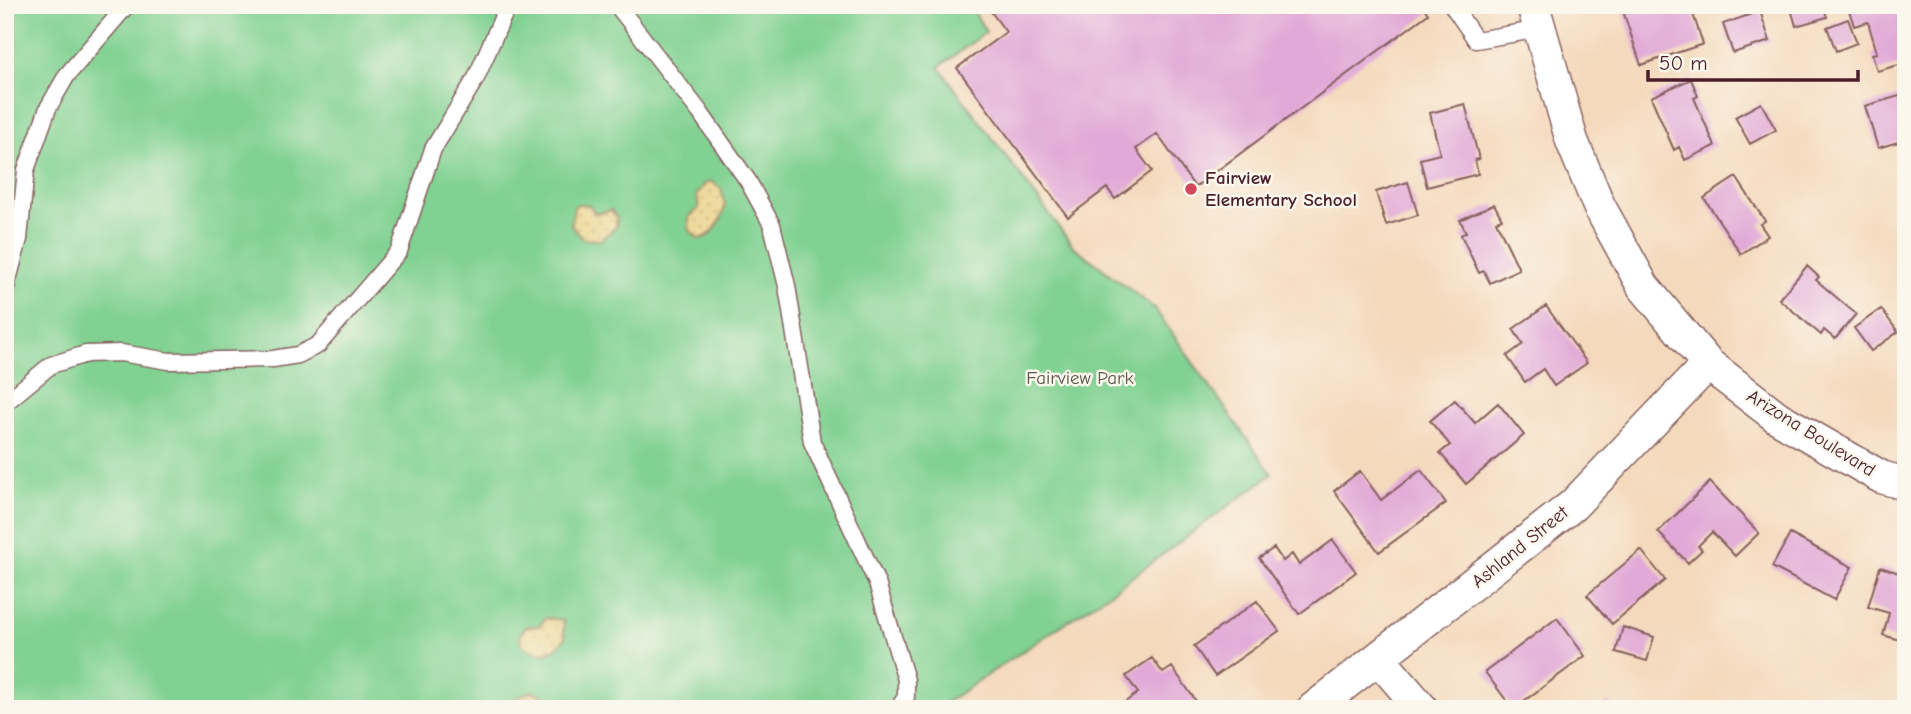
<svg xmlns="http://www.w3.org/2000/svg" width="1911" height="714" font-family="'Comic Neue',sans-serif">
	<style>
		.green { fill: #80d192; stroke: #65785e; stroke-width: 2 }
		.sand { fill: url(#sand-dots); stroke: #9c7c64; stroke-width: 2 }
		.building { fill: #e1a9d7 }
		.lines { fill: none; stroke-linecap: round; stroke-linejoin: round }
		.lane-casing { stroke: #86605e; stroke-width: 19 }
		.street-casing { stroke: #86605e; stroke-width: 35 }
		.lane { stroke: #fff; stroke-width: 16 }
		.street { stroke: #fff; stroke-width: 32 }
		.poi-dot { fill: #d1495b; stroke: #fbf7ec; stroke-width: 2.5 }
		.labels { text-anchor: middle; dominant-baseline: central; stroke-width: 5; stroke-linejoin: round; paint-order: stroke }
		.poi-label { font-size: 19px; font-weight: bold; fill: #4a1f2b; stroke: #fbf7ec; text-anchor: start }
		.park-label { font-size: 19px; fill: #5a544a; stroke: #fbf7ec }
		.street-label { font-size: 19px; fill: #4a1f2b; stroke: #fbf7ec }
	</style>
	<defs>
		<pattern id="sand-dots" width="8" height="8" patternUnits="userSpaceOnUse" patternTransform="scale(1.75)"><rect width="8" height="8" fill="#eeda9e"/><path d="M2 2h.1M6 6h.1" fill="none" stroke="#cebb88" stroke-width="1.8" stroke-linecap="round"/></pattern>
	</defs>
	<rect width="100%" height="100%" fill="#fbf7ec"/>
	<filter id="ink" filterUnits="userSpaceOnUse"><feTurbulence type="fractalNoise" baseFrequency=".0143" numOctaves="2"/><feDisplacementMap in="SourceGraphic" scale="14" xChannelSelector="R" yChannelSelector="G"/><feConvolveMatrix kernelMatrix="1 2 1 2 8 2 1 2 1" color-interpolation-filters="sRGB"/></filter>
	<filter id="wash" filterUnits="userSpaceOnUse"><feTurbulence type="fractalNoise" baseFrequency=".00686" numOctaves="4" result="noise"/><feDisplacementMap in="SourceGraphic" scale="28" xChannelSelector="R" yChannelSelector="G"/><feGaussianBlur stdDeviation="1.57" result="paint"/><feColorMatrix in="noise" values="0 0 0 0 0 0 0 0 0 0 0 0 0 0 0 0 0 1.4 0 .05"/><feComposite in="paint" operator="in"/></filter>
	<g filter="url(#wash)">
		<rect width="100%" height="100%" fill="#f4d9bc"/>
		<path class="green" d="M5 5H970L986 32 939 67 1073 246 1154 308 1272 474 1113 591 936 709H5Z"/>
		<path class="sand" d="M711 181 721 189 725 206C722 220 713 238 698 239L689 229V217L699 208 697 195 705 184Z
			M578 204 589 205 596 214 611 210 617 218 616 227 600 240 583 239 571 225 574 207Z
			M546 618 563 620 565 638C554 655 539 657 522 645L520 636 525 627 539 626Z
			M531 691 547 697 549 702 544 709H508L514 699Z"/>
		<g id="blocks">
			<path class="building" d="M986 5H1422L1428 14 1195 187 1157 134 1136 149 1152 171 1115 199 1107 188 1068 217 957 68 1006 32Z
				M1621 5H1690L1703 44 1641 65Z
				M1790 5H1823L1827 17 1796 26Z
				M1854 5H1904L1906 63 1877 71 1872 54 1877 53 1868 22 1854 26 1848 7Z
				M1760 11 1770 41 1733 53 1723 24Z
				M1848 19 1857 43 1836 51 1827 27Z
				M1691 79 1698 96 1694 98 1715 146 1685 160 1679 147 1674 150 1651 97Z
				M1906 94V166H1905L1898 142 1878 148 1865 106Z
				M1761 103 1776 130 1750 144 1735 117Z
				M1465 104 1479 159 1475 160 1478 174 1427 187 1420 159 1440 154 1430 113Z
				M1736 177 1765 221 1760 224 1768 236 1741 254 1704 198Z
				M1408 182 1418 215 1386 225 1376 192Z
				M1494 204 1502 219 1496 221 1519 269 1490 283 1484 271 1479 273 1461 235 1466 232 1460 220Z
				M1807 266 1819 277 1816 280 1856 314 1835 339 1824 330 1821 335 1779 299Z
				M1546 306 1587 363 1554 386 1543 369 1525 382 1507 356 1523 344 1513 329Z
				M1881 309 1898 332 1871 351 1854 328Z
				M1455 400 1475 423 1498 403 1524 435 1466 484 1440 453 1450 445 1430 421Z
				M1421 470 1446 503 1379 552 1334 491 1360 471 1381 500Z
				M1710 482 1759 533 1735 556 1712 532 1698 546 1702 550 1688 563 1658 532Z
				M1790 534 1852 567 1834 600 1772 567Z
				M1333 540 1356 572 1299 614 1259 558 1274 548 1283 561 1292 554 1299 565Z
				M1641 550 1665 580 1612 624 1587 595Z
				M1880 567 1906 575V642L1883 635 1889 613 1868 607Z
				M1257 601 1279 631 1215 676 1194 646Z
				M1557 618 1585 656 1513 709 1485 672Z
				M1623 627 1654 637 1647 661 1616 652Z
				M1152 658 1163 673 1172 667 1196 701 1185 709H1115L1138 693 1126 676Z
				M1607 702 1617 709H1602Z"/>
		</g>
	</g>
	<g filter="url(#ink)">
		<use href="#blocks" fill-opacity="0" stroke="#86605e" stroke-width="2"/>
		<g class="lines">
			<g class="lane-casing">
				<path id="lane" d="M617 5 699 111 748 181 772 225 787 286 812 442 877 583 906 680V697L898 709
					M1452 5 1476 40 1540 29
					M5 291 19 239 26 170 48 108 67 75 127 5
					M5 403 51 365 86 354 121 353 169 361 273 359 298 355 318 345 399 251 433 149 476 78 508 5"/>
			</g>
			<g class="street-casing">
				<path id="street" d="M1533 5 1572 141 1599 206 1643 286 1708 364 1777 417 1881 477 1906 484
					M1379 659 1422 709
					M1313 709 1573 505 1708 364"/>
			</g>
			<use href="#lane" class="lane"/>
			<use href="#street" class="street"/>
		</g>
	</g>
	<circle class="poi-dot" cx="1191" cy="189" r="7"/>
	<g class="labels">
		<g class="poi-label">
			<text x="1205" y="178">Fairview<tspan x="1205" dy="22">Elementary School</tspan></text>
		</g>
		<g class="park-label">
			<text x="1080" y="378">Fairview Park</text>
		</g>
		<g class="street-label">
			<text transform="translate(1811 433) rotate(32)">Arizona Boulevard</text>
			<text transform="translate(1520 547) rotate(-39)">Ashland Street</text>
		</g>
	</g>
	<rect width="1911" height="714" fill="none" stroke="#fbf7ec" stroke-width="28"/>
	<path d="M1648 70v10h210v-10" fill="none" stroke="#4a1f2b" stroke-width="3.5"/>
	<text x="1659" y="70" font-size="21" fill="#4a1f2b" stroke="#fbf7ec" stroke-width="5" paint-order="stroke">50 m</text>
</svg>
